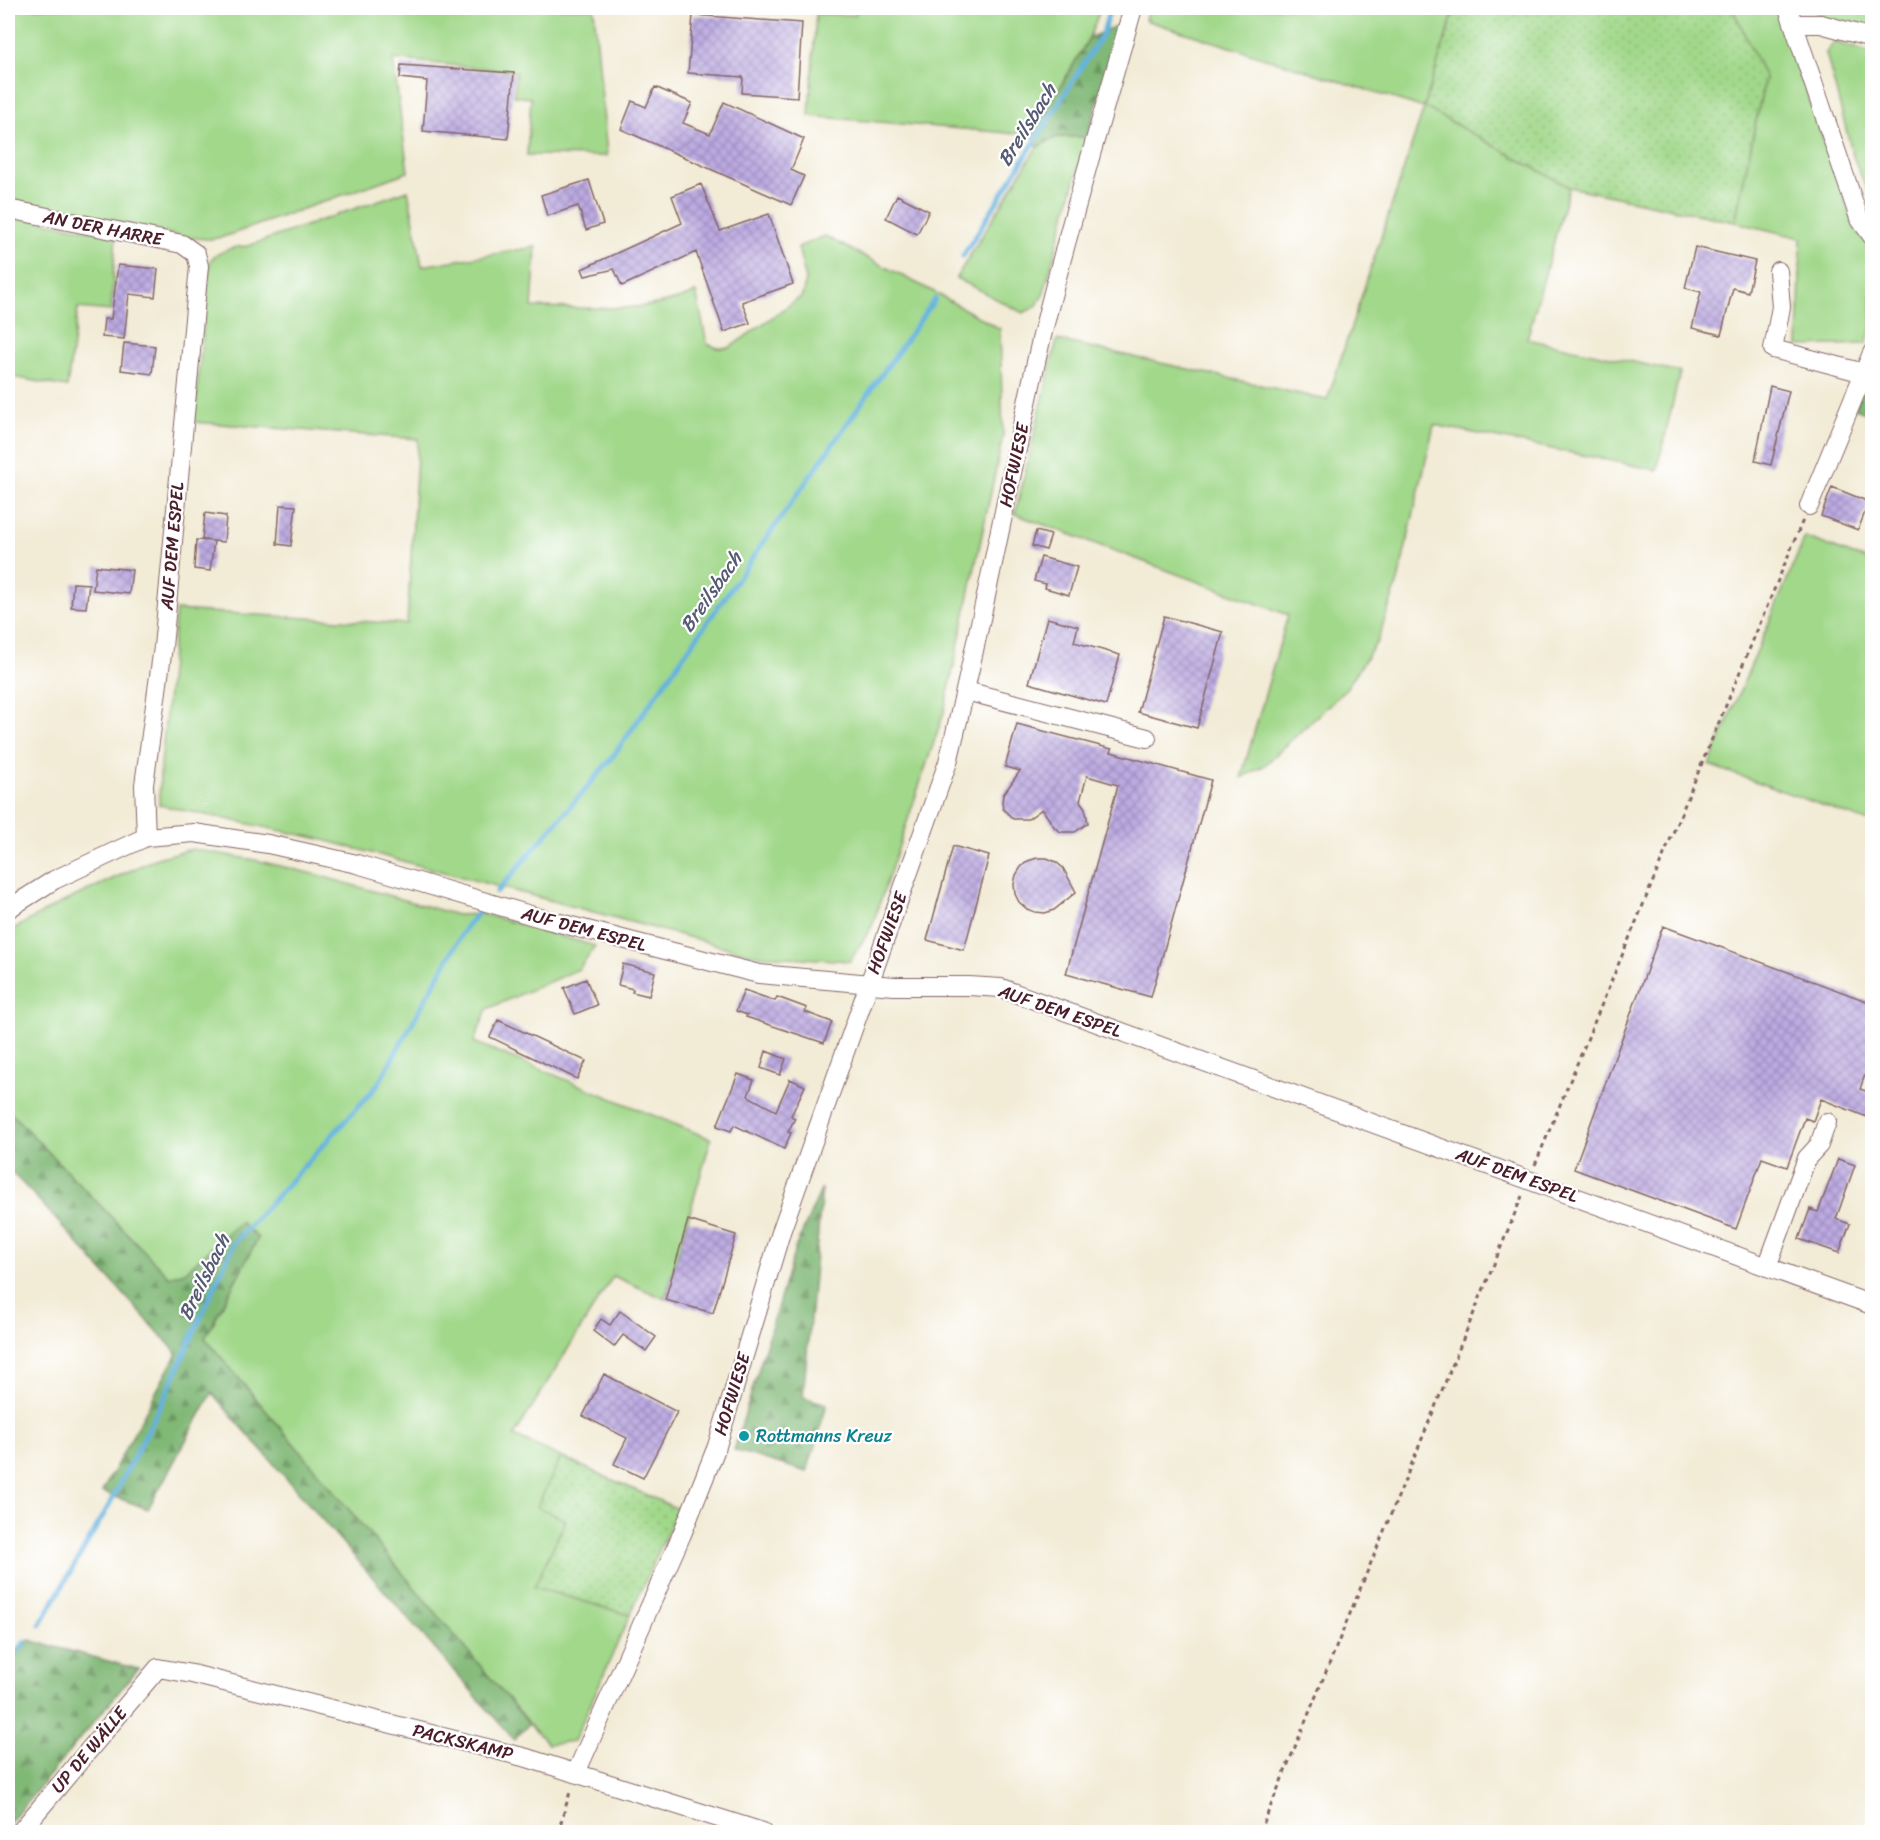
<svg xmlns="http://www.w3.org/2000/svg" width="1880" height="1840" font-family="Sriracha,sans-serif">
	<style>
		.green { fill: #a1d88a; stroke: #767c5a; stroke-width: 1.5 }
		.forest { fill: url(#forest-firs); stroke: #656c50; stroke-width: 1.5 }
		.garden { fill: url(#garden-dots); stroke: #767c5a; stroke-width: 1.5 }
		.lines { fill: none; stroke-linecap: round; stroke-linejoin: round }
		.stream { stroke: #65b3df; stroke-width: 5 }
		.building { fill: url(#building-cross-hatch) }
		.minor-casing { stroke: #856667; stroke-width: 20 }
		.path { stroke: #856667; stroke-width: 3; stroke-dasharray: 4.5 4.5; stroke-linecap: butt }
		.minor { stroke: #fff; stroke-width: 18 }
		.culture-dot { fill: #0f9aa8; stroke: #fff; stroke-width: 2 }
		.labels { text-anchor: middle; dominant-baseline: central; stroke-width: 4.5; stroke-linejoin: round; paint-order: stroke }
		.street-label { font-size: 18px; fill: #4a1f2b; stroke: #fff }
		.culture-label { font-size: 18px; fill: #0d838f; stroke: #fff; text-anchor: start }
		.water-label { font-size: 20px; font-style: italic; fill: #555a73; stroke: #fff }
	</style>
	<defs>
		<pattern id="forest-firs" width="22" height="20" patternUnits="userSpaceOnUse" patternTransform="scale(1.5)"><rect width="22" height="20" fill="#80b876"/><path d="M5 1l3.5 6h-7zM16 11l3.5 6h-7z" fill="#6b9561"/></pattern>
		<pattern id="garden-dots" width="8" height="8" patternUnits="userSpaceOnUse" patternTransform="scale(1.5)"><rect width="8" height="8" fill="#a1d88a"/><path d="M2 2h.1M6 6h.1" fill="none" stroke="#8cb977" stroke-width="1.8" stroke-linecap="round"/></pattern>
		<pattern id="building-cross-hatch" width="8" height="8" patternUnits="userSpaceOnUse" patternTransform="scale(1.5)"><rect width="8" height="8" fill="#bcaae2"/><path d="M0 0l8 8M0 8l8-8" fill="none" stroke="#9b8ab7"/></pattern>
	</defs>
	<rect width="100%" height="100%" fill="#fff"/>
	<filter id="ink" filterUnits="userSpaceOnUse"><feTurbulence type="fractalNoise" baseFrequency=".0167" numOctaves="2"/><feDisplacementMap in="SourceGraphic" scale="12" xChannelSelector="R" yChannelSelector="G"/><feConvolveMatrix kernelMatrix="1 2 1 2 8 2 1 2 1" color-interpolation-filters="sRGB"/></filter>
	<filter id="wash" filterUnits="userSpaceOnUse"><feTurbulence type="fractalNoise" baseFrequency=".008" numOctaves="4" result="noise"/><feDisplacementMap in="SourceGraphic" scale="24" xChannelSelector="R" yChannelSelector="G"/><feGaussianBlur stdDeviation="1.35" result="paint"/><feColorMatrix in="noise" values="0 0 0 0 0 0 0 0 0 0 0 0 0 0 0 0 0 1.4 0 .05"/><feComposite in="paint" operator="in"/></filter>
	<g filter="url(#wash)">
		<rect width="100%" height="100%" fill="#f2ebd6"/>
		<path class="green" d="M8 8H594L607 156 527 155 531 98 514 96 516 72 393 59 408 172 223 237 211 239 190 238 8 199Z
			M856 8H1101L1089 38 1032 135 809 116 816 14 855 15Z
			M1148 8H1455L1424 107 1569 187 1527 339 1680 372 1657 470 1434 425 1398 581 1377 642 1345 690 1264 766 1241 778 1288 615 1015 514 1057 340 1327 400 1424 108 1145 20Z
			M1732 8H1777L1853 224 1872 252V326L1866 344 1798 346 1801 238 1735 222 1765 78Z
			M1816 8H1872V33L1818 19Z
			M1834 42 1872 53V201L1854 159 1826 53Z
			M1057 137H1087L1044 292 1036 307 1023 313 956 278 1037 147Z
			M408 190 422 266 536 247 532 307C583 307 648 315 696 292L707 344 718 348H729L802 296 806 280 798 247 825 236 934 292 1000 329 1003 436 944 712 872 926 850 961 755 955 316 838 159 805 160 775 176 610 407 624 418 439 194 422 210 260C221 250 233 247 248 246Z
			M8 215 116 235 111 311 78 308 67 387 8 376Z
			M1805 537 1872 562V823L1709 765Z
			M192 849 255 860 317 875 457 915 483 914 595 946 579 969 487 1009 474 1042 711 1139 665 1299 613 1276 514 1436 561 1457 538 1506 566 1519 535 1587 630 1615 574 1741 548 1744 529 1724 205 1338 258 1238 240 1222 185 1272 169 1277 8 1110V932L55 906 157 858Z"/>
		<path class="forest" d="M1122 23 1087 137H1057L1037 147 1032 135 1089 38Z
			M1872 370V415L1855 409Z
			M8 1110 169 1277 185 1272 240 1222 258 1238 205 1338 529 1724 514 1740 212 1393 148 1509 102 1492 177 1353 33 1194 8 1169Z
			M822 1188 803 1397 827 1404 807 1472 734 1450 796 1246Z
			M29 1640 138 1669 8 1825V1664Z"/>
		<path class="garden" d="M1455 8H1732L1765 78 1735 222 1569 187 1424 107Z
			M561 1457 678 1509 630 1615 534 1587 566 1520 537 1507Z"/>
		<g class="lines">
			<path class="stream" d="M963 256 1103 33 1110 8
				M497 892 611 759 935 299
				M40 1625 108 1507 166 1395 234 1243 377 1086 466 927 478 913
				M8 1661 25 1642"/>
		</g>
		<g id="blocks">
			<path class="building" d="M693 15 802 23 797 97 742 93 743 77 688 73Z
				M401 65 514 73 508 139 423 131 427 81 400 78Z
				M655 87 692 103 683 123 710 134 724 102 804 139 791 170 804 176 791 205 621 129 632 101 646 107Z
				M589 180 603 224 586 230 578 206 547 216 541 195Z
				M701 184 720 231 769 214 793 284 742 302 750 323 724 332 696 252 622 286 614 269 585 276 582 269 682 223 672 196Z
				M897 195 929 211 917 234 886 218Z
				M1695 247 1755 261 1748 292 1733 288 1721 335 1692 328 1701 292 1685 288Z
				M118 265 158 269 155 297 129 294 124 339 102 337 104 319H111Z
				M124 343 155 346 152 374 121 370Z
				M1770 386 1789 391 1771 465 1755 461Z
				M1832 487 1869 502 1858 530 1821 516Z
				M280 505 296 506 291 546 277 544Z
				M205 513 226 516 224 542 202 540Z
				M1036 531 1051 535 1046 550 1032 546Z
				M196 540 214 541 210 571 194 569Z
				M1041 557 1077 567 1069 595 1045 588 1046 584 1034 581Z
				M96 566 132 570 129 594 93 590Z
				M73 583 89 584 86 608 71 607Z
				M1164 616 1223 632 1197 728 1138 712Z
				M1047 618 1078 626 1074 642 1120 655 1106 705 1029 683Z
				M1017 724 1112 749 1111 752 1211 780 1151 997 1066 974 1118 785 1087 776 1080 801 1085 808 1088 823 1075 832H1061L1055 828 1042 809 1028 819H1013L1003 809 1002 802 1003 795 1020 771 1005 767Z
				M953 846 989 856 964 950 927 940Z
				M1037 858H1047L1056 862 1063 868 1076 892 1054 910 1045 913 1035 912 1027 909 1019 902 1015 894 1014 884 1016 875 1021 867 1028 861Z
				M1663 926 1872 1003V1055L1860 1089 1872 1093V1119L1821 1099 1813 1121 1805 1118 1787 1167 1762 1158 1736 1229 1574 1169Z
				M623 964 655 972 649 996 632 992 633 989 618 985Z
				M586 979 597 1005 575 1014 564 988Z
				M744 990 775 1001 777 997 807 1008 805 1012 832 1022 824 1043 746 1017 747 1015 736 1011Z
				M498 1020 586 1061 577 1079 490 1037Z
				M766 1051 786 1059 780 1075 761 1068Z
				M738 1074 754 1080 748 1096 776 1111 790 1079 805 1086 791 1116 795 1118 788 1132 791 1133 784 1149 734 1125 731 1131 717 1126Z
				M1838 1159 1855 1165 1836 1219 1850 1224 1839 1253 1799 1239 1810 1209 1818 1212Z
				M688 1220 736 1235 713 1313 665 1300Z
				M620 1311 656 1337 646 1351 623 1335 614 1347 593 1331 601 1319 610 1325Z
				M604 1374 677 1412 643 1478 614 1464 627 1438 583 1416Z"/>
		</g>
	</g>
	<g filter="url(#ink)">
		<use href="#blocks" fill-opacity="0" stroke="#856667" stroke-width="1.5"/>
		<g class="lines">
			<g class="minor-casing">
				<path id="minor" d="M1788 8 1859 218 1872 236
					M1794 24H1821L1872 38
					M8 209 182 244 196 254 199 266 163 647 144 785 146 837
					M1778 271 1781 307 1773 349 1864 373
					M1809 506 1872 353
					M966 691 1147 738
					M8 909 54 880 146 837 194 833 268 844 357 864 544 919 759 974 894 986H969L1001 988 1872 1305
					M1767 1267 1807 1158 1819 1145 1827 1122
					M576 1773 682 1534 717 1446 782 1229 948 762C983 622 1009 480 1041 340 1068 228 1102 118 1133 8
					M20 1832 158 1668 192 1674 527 1758 763 1832"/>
			</g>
			<path class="path" d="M1535 1165 1803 520
				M558 1832 571 1789
				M1260 1832 1522 1196"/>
			<use href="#minor" class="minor"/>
		</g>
	</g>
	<circle class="culture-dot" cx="744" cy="1436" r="6"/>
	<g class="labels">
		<g class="street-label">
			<text transform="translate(103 228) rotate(11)">AN DER HARRE</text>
			<text transform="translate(1014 465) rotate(-78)">HOFWIESE</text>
			<text transform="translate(172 546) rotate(-85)">AUF DEM ESPEL</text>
			<text transform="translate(584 929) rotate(15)">AUF DEM ESPEL</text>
			<text transform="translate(887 933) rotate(-70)">HOFWIESE</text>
			<text transform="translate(1060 1011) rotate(19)">AUF DEM ESPEL</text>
			<text transform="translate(1517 1175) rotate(20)">AUF DEM ESPEL</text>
			<text transform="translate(732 1394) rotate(-73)">HOFWIESE</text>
			<text transform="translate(463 1742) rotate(14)">PACKSKAMP</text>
			<text transform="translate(89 1750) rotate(-50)">UP DE WÄLLE</text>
		</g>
		<g class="culture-label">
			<text x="756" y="1436">Rottmanns Kreuz</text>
		</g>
		<g class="water-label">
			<text transform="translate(1027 125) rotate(-58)">Breilsbach</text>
			<text transform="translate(711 592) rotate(-55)">Breilsbach</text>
			<text transform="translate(204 1277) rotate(-64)">Breilsbach</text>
		</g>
	</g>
	<rect width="1880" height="1840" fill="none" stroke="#fff" stroke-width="30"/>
</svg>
